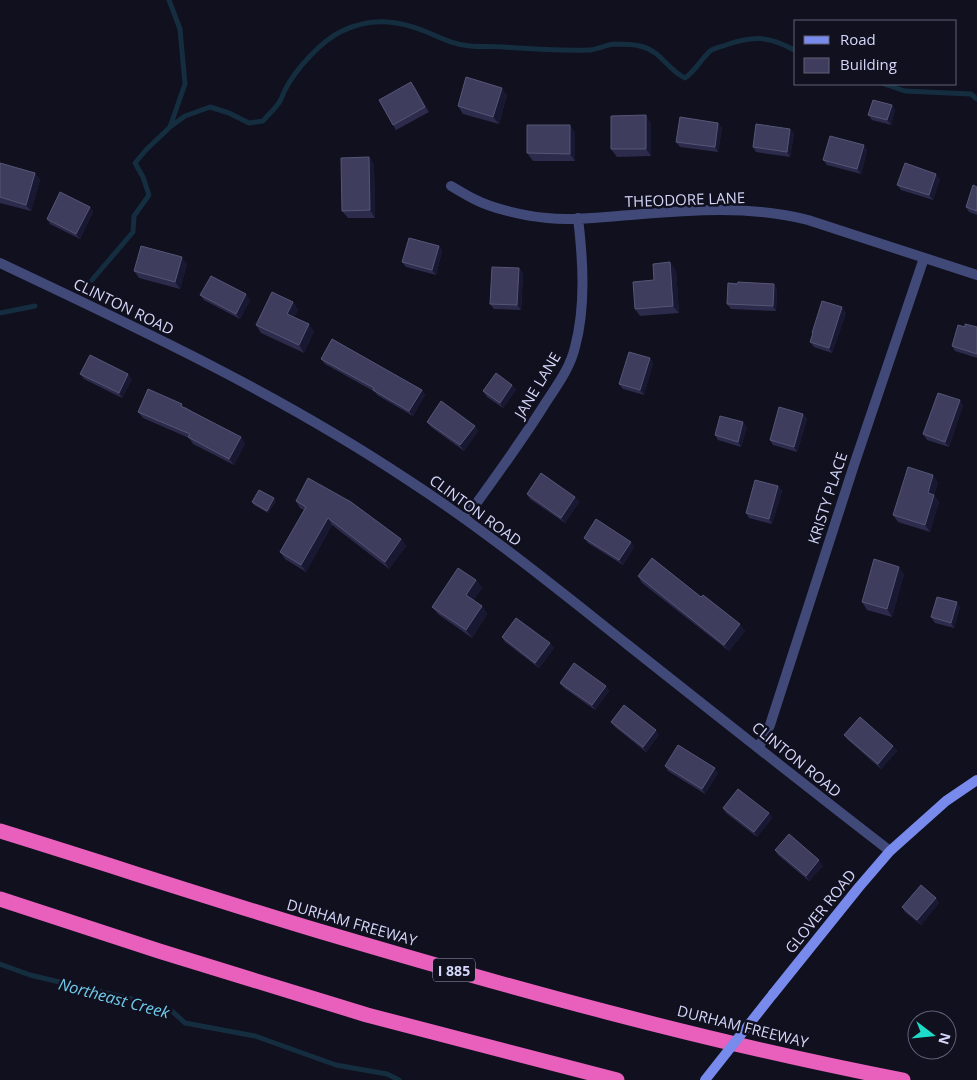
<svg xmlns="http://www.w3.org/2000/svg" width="977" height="1080" font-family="'Open Sans',sans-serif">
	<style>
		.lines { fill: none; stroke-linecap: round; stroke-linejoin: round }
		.stream { stroke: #142d3f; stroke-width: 5 }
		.street { stroke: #414978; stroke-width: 10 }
		.secondary { stroke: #788bec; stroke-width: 10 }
		.highway { stroke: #e95fbc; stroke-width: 15 }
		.secondary-bridge { stroke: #788bec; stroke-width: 10 }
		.wall { fill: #2c2b4b }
		.shaded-wall { fill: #191832 }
		.building { fill: #3e3d5e; stroke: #555676 }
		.labels { text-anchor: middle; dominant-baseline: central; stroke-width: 5; stroke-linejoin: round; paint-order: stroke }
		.shield { fill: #10101f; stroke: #999bb8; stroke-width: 1 }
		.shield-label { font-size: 14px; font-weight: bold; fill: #d4d7f9 }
		.street-label { font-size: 15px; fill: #d4d7f9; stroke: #10101f }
		.water-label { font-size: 16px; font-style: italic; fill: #70caeb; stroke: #10101f }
	</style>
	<rect width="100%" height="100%" fill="#10101f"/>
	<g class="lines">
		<path class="stream" d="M169 0 180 29 185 84 170 127
			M884 84 905 91 971 94 977 99
			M92 280 133 232 134 216 149 195 143 177 135 163 146 150 170 127 185 116 210 107 229 113 249 123 263 121C268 115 276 108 280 101 282 98 283 94 285 90 295 70 321 41 342 31 371 17 398 20 427 32 441 38 454 45 470 46 481 47 493 46 504 47 532 49 559 51 588 50 596 50 605 45 614 44 621 44 632 44 640 46 662 51 667 70 685 78 695 71 700 61 709 52 713 48 721 47 726 45 754 35 770 36 796 51
			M0 313 35 306
			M0 964 30 975 140 1001 153 1008 172 1011 185 1023 255 1036 336 1065 387 1074 399 1080"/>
		<path class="street" d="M451 186C458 190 466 195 474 199 493 209 525 216 547 218 574 221 603 217 631 215 690 210 750 205 808 220L977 275
			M0 263C140 329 279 394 408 480 485 530 556 588 628 645 715 714 802 783 890 851
			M465 519C492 482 519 445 543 407 555 388 570 369 575 347 586 306 583 260 578 218
			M759 747 770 725 854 465 924 258"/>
		<path class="secondary" d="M773 994 859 887 890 851 946 801 977 780"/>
		<path class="highway" d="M0 831C107 864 212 899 319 931 511 988 706 1042 903 1080
			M0 899 159 951 367 1015 617 1080"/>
		<path class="secondary-bridge" d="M705 1080 773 994"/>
	</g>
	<path class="wall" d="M415 87 429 112 396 130 393 125Z
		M507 95 499 124 463 114 458 106Z
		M892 105 895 110 891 125 872 120 868 115Z
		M651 123V156L617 157 611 149Z
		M718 123 722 128 718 152 680 147 676 142Z
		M790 129 794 134 790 157 756 152 753 147Z
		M575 132V161H533L527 153Z
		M867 150 861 174 827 165 823 160Z
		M369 157 374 165 375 218H348L342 211Z
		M0 163 35 173 40 180 31 211 0 203Z
		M940 179 933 200 901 190 897 185Z
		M977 187V215L969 212 966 207Z
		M90 207 93 212 80 239 50 224 47 219Z
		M439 246 442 251 436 275 406 267 402 262Z
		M187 264 180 289 139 278 134 271Z
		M519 268 523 273 521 310 494 309 490 304Z
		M676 270 679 313 640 316 635 309 654 280Z
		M777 289 776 311 731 309 727 304Z
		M200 295 250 300 240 319 204 300Z
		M293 302 298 310 294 317 314 331 304 353 261 333 256 325Z
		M846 313 832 353 814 347 810 342 813 334 812 333Z
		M977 327V358L955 351 952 346Z
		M650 358 653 363 644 395 623 389 619 384Z
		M321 359 422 390 425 395 413 416 377 395 375 392 325 364Z
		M80 374 132 379 122 398 84 379Z
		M512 385 516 390 503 408 487 397 483 391Z
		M963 405 949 447 927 440 923 434Z
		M185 407 245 443 234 465 193 444 189 438 143 418 138 412Z
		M803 414 807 419 797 452 773 445 770 440Z
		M427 422 475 426 478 431 464 451 431 427Z
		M747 427 741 447 718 440 715 435Z
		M938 482 934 495 939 502 930 532 898 522 893 515Z
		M778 486 782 491 772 524 749 518 746 513Z
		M527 494 575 497 579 502 565 523 530 499Z
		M276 501 268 513 254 505 252 502Z
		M296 501 401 539 406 546 389 569 332 525 306 572 285 559 280 552 304 510 300 508Z
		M584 538 634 547 623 565 588 543Z
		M904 574 892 617 867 610 862 602Z
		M638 576 745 631 729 651 642 583Z
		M476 580 482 588 473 600 482 606 487 614 472 638 438 614 432 607Z
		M960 607 954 628 935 623 931 617Z
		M502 637 550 643 554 648 539 668 505 642Z
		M560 683 606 686 609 691 595 710 564 688Z
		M611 722 659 735 646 752 615 727Z
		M844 735 893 746 897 751 881 769 848 740Z
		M665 766 718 773 705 794 668 771Z
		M723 808 769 813 772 818 757 837 726 813Z
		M775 850 823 866 809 881 778 855Z
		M936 898 939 903 921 925 905 912 902 907Z"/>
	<path class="shaded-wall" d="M411 82 415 87 429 112 425 107Z
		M502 88 507 95 499 124 493 117Z
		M892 105 895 110 891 125 887 120Z
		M646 115 651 123V156L646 149Z
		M718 123 722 128 718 152 715 147Z
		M570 125 575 132V161L570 154Z
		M790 129 794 134 790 157 787 152Z
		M864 145 867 150 861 174 857 169Z
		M369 157 374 165 375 218 370 210Z
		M35 173 40 180 31 211 26 205Z
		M936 174 940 179 933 200 929 195Z
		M90 207 93 212 80 239 76 234Z
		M439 246 442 251 436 275 432 270Z
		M182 257 187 264 180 289 175 282Z
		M670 262 676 270 679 313 673 306Z
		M519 268 523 273 521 310 517 305Z
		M774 284 777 289 776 311 773 306Z
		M246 294 250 300 240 319 236 314Z
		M293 302 298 310 292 321 287 314Z
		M842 307 846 313 832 353 829 348Z
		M309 324 314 331 304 353 299 345Z
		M650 358 653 363 644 395 640 390Z
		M128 374 132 379 122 398 119 393Z
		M512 385 516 390 503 408 500 403Z
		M422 390 425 395 413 416 409 411Z
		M960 400 963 405 949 447 945 442Z
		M803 414 807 419 797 452 794 447Z
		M743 422 747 427 741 447 738 442Z
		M475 426 478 431 464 451 460 445Z
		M241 437 245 443 234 465 229 459Z
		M933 475 938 482 934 495 939 502 930 532 925 525 928 493Z
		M778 486 782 491 772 524 769 519Z
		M575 497 579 502 565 523 561 518Z
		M274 498 276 501 268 513 267 511Z
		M328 518 332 525 306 572 301 565Z
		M401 539 406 546 389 569 385 562Z
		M631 542 634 547 623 565 619 560Z
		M899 567 904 574 892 617 887 609Z
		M476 580 482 588 472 603 466 595Z
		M957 602 960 607 954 628 951 623Z
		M482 606 487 614 472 638 466 630Z
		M740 624 745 631 729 651 724 645Z
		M550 643 554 648 539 668 535 663Z
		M606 686 609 691 595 710 592 705Z
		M656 730 659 735 646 752 643 747Z
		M893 746 897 751 881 769 878 764Z
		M715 768 718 773 705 794 702 789Z
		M769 813 772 818 757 837 754 832Z
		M819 860 823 866 809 881 806 876Z
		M936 898 939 903 921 925 917 920Z"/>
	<path class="building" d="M466 77 502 88 493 117 458 106Z
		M411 82 425 107 393 125 379 100Z
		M873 100 892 105 887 120 868 115Z
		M646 115V149H611V116Z
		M680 117 718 123 715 147 676 142Z
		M756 124 790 129 787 152 753 147Z
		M527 125H570V154L527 153Z
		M830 136 864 145 857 169 823 160Z
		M369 157 370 210 342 211 341 158Z
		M0 163 35 173 26 205 0 197Z
		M905 163 936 174 929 195 897 185Z
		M973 185 977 187V211L966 207Z
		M60 192 90 207 76 234 47 219Z
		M409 238 439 246 432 270 402 262Z
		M141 246 182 257 175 282 134 271Z
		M670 262 673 306 635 309 633 282 654 280 653 264Z
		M492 267 519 268 517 305 490 304Z
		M211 276 246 294 236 314 200 295Z
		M738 282 774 284 773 306 727 304 728 283 737 284Z
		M272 292 293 302 287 314 309 324 299 345 256 325Z
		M822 301 842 307 829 348 810 342 813 333H812Z
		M965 324 977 327V354L952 346 958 325 965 327Z
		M332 339 422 390 409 411 373 390 374 388 321 359Z
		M629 352 650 358 640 390 619 384Z
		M90 355 128 374 119 393 80 374Z
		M496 373 512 385 500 403 483 391Z
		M148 389 182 404 181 406 241 437 229 459 188 437 190 434 138 412Z
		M938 393 960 400 945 442 923 434Z
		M441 401 475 426 460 445 427 422Z
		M779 407 803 414 794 447 770 440Z
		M720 416 743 422 738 442 715 435Z
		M908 467 933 475 928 493 934 495 925 525 893 515Z
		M541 473 575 497 561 518 527 494Z
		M308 478 351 502 401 539 385 562 328 518 301 565 280 552 306 507 296 501Z
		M755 480 778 486 769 519 746 513Z
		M259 490 274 498 267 511 252 502Z
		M596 519 631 542 619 560 584 538Z
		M652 558 701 597 703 595 740 624 724 645 638 576Z
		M874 559 899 567 887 609 862 602Z
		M458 568 476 580 466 595 482 606 466 630 432 607Z
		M937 597 957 602 951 623 931 617Z
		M516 618 550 643 535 663 502 637Z
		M574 663 606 686 592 705 560 683Z
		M624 705 656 730 643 747 611 722Z
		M860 717 893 746 878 764 844 735Z
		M678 745 715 768 702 789 665 766Z
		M738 789 769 813 754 832 723 808Z
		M789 834 819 860 806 876 775 850Z
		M921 885 936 898 917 920 902 907Z"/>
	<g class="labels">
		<rect class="shield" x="433" y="958.5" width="42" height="23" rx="4"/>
		<g class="shield-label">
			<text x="454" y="970">I 885</text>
		</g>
		<g class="street-label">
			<text transform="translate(685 199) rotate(-2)">THEODORE LANE</text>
			<text transform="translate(124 306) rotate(26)">CLINTON ROAD</text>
			<text transform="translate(537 385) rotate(-59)">JANE LANE</text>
			<text transform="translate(827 498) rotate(-72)">KRISTY PLACE</text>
			<text transform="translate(476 510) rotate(36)">CLINTON ROAD</text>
			<text transform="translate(797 759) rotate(39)">CLINTON ROAD</text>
			<text transform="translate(820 911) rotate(-51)">GLOVER ROAD</text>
			<text transform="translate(352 922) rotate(16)">DURHAM FREEWAY</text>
			<text transform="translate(743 1026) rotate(14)">DURHAM FREEWAY</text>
		</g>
		<g class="water-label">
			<text transform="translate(114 998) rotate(15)">Northeast Creek</text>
		</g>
	</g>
	<rect x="794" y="20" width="162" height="65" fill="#10101f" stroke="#5e6076"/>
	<rect x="804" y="36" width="25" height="8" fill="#788bec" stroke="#5e6076"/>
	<text x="840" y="45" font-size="15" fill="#d4d7f9">Road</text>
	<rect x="804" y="58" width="25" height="15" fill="#3e3d5e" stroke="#5e6076"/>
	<text x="840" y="70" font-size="15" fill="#d4d7f9">Building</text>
	<g transform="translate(932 1035) rotate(106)"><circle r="24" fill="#10101f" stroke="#5e6076"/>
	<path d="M0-4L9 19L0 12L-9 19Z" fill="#1edbc9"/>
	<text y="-8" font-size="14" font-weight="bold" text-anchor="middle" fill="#d4d7f9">N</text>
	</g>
</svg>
